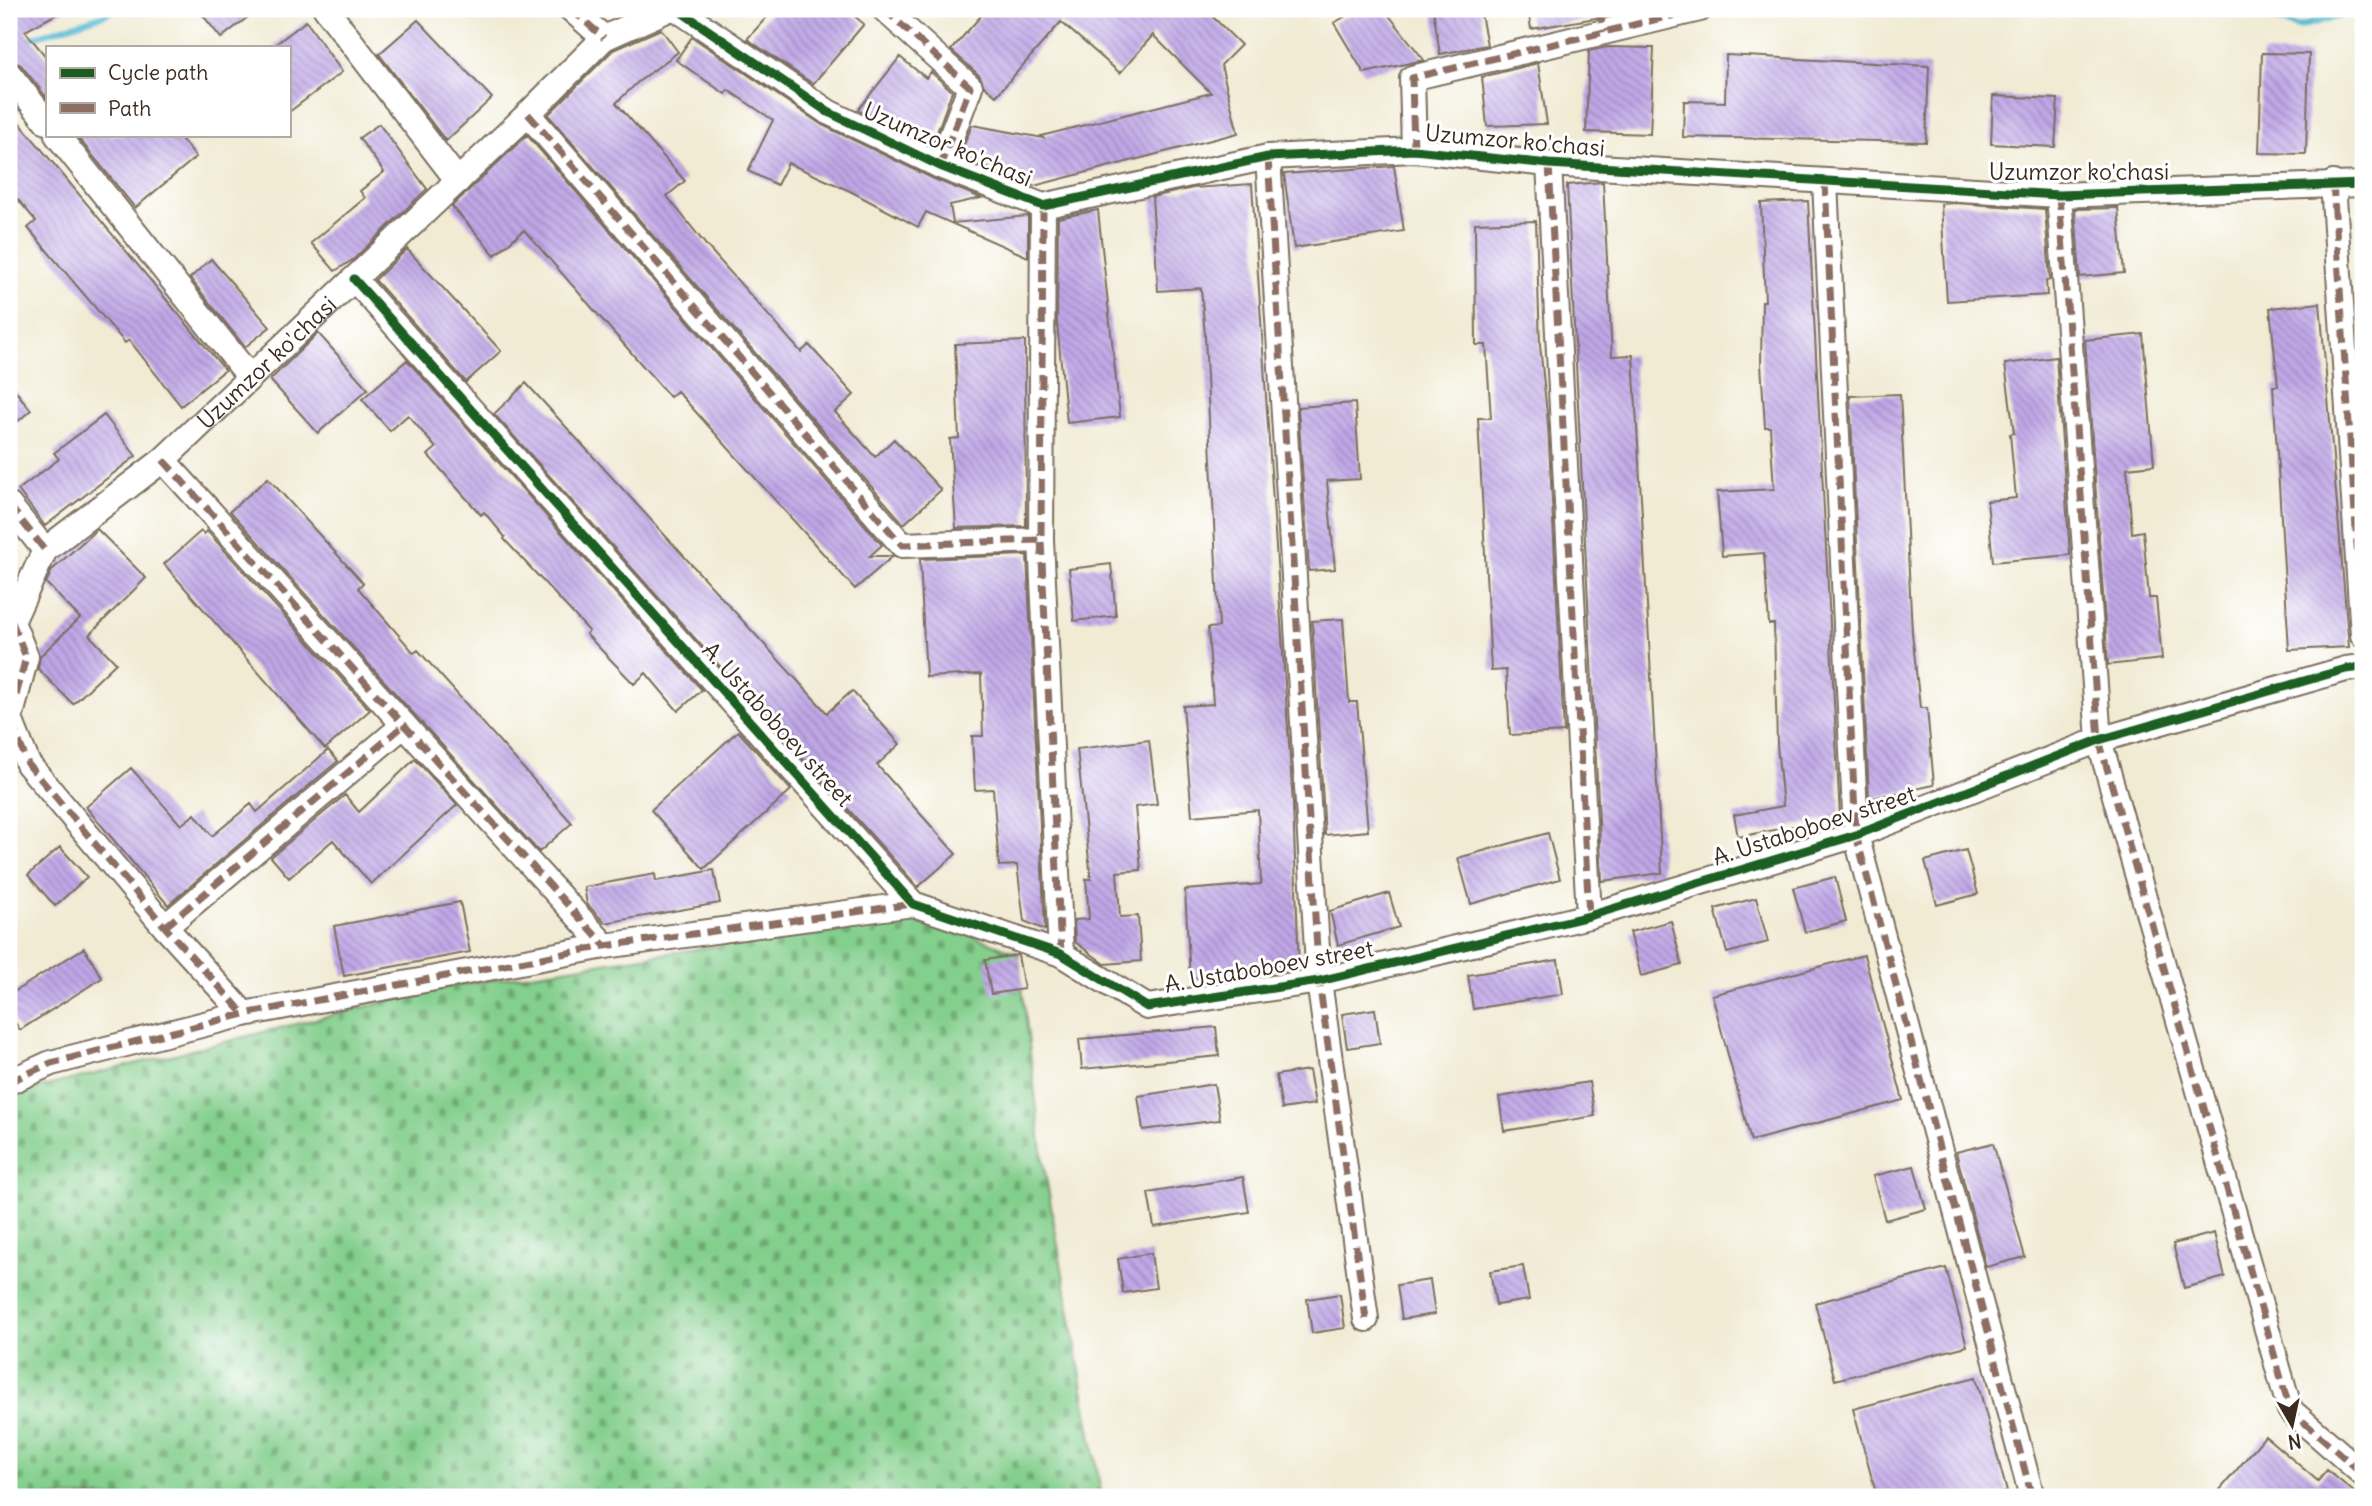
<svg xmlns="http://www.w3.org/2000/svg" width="2372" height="1506" font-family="Delius,sans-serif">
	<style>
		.cemetery { fill: url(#cemetery-stones); stroke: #5f7c55; stroke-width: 2 }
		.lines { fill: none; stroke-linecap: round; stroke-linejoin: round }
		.stream { stroke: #56bbd5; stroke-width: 6 }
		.building { fill: url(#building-back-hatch) }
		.minor-casing { stroke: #7b6e5e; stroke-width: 28 }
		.minor { stroke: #fff; stroke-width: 24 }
		.quiet { stroke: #8d6e63; stroke-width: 7; stroke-dasharray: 14 7; stroke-linecap: butt }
		.cycleway-casing { stroke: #fff; stroke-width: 13 }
		.cycleway { stroke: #1b5e20; stroke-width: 9 }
		.labels { text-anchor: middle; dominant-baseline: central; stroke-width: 6; stroke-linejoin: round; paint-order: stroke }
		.street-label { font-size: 23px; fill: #3b2a1e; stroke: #fff }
	</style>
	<defs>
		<pattern id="cemetery-stones" width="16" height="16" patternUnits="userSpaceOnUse" patternTransform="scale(1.75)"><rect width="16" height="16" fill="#83cf8c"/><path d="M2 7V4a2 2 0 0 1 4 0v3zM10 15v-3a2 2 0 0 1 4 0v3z" fill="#6ca872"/></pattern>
		<pattern id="building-back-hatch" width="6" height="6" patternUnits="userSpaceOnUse" patternTransform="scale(1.75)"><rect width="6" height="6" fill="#bfa7e7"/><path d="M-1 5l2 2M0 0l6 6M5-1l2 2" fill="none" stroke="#9c88bb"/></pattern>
	</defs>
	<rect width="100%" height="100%" fill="#fff"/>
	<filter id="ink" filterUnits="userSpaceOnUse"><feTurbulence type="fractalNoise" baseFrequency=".0143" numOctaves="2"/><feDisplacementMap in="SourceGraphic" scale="14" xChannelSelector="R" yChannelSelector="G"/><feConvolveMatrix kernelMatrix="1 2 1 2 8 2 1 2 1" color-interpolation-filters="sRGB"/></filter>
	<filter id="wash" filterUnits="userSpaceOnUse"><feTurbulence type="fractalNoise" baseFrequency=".00686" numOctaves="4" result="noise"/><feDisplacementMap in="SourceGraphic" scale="28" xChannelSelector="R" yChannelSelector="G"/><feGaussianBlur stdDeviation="1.57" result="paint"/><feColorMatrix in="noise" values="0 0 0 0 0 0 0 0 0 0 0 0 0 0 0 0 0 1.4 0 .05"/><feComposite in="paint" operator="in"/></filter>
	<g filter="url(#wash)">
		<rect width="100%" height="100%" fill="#f1ebd4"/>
		<path class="cemetery" d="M896 919 962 932 1018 953 1043 1160 1102 1497H9V1099L18 1093 445 987Z"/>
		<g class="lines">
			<path class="stream" d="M2241 9 2298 27 2363 10
				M25 40 104 15 115 9"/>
		</g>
		<g id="blocks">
			<path class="building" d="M9 9H66L25 31 47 58V98L21 65 9 59Z
				M198 9H258L221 38Z
				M774 9H846L864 24 813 84 747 39Z
				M987 9H1205L1241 45 1221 65 1238 133 1034 186 959 157 972 125 1043 138 1041 136 1211 93 1153 35 1120 73 1061 22 996 96 984 86 980 76 951 50Z
				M1358 9H1384L1424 60 1364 73 1334 23Z
				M1433 9H1480L1487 45 1440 54Z
				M1528 9H1601L1602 17 1531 29Z
				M418 20 492 98 446 141 379 54Z
				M306 21 342 72 289 112V47H272Z
				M661 29 678 52 638 82 616 103 685 181 667 196 706 245 801 352 809 345 854 395 835 412 875 457 894 439 941 490 904 524 548 115 613 50Z
				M692 37 822 125 934 179 981 198 950 205 953 223 1028 216V257L926 212 918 227 850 191 788 163 777 185 748 171 773 120 728 90 725 94 676 60Z
				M1607 47 1654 48 1650 134 1586 132 1589 51Z
				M2262 53 2309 54 2306 154 2259 153Z
				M1726 55 1929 66 1926 142 1683 137 1684 101 1725 102Z
				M900 57 926 78 931 72 952 91 932 146 858 110Z
				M1538 63 1547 124 1487 126 1482 77Z
				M1993 96 2058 99 2055 147 1991 144Z
				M9 98 19 110 13 115 225 370 181 406 129 340 125 343 28 228 36 221 9 189Z
				M379 124 427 189 354 259 335 271 311 243 365 198 360 191 384 172 359 138Z
				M76 135H178L196 157 135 208Z
				M527 135 882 545 870 556H893L855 589 677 391 670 397 524 230 495 255 452 206Z
				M1394 166 1404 231 1294 248 1284 174Z
				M1603 182 1612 356 1633 355 1662 873 1602 881 1567 185Z
				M1252 184 1293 804 1299 969 1190 979 1185 890 1261 884 1258 810 1192 816 1183 706 1213 704 1208 628 1219 627 1205 336 1201 288 1158 291 1152 197 1193 188Z
				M1808 201 1840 817 1738 837 1734 815 1783 806 1777 745 1774 624H1769L1764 553 1722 556 1717 492 1774 489 1770 427H1765L1761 364 1762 301H1765L1761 203Z
				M1954 203 2045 209 2050 280 2046 281 2047 295 1947 301 1941 204Z
				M2118 208 2124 273 2080 277 2075 209Z
				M1098 210 1120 417 1067 423 1057 323 1058 218Z
				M1536 221 1540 345 1548 424 1564 732 1510 735 1506 670 1491 671 1478 418H1491L1486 345H1476L1475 223Z
				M407 249 501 351 466 382 375 280Z
				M211 259 270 327 245 347 190 278Z
				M2320 303 2349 647 2289 650 2273 386H2278L2270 308Z
				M318 333 368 389 318 433 270 380Z
				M2143 334 2154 465 2127 468 2132 533 2143 531 2149 598H2156L2162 659 2108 665 2085 340Z
				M1025 341 1026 526 956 528 950 439 959 438 955 344Z
				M2056 357 2070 555 1993 562 1987 501 2016 498 2010 434 2014 433 2005 364Z
				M407 360 702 690 678 711 646 673 634 684 586 634 589 631 504 539 505 537 484 512 481 515 428 455 436 448 408 415 390 431 362 399Z
				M9 383 31 410 9 429Z
				M526 383 827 713 852 691 900 744 877 765 956 854 918 887 494 414Z
				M1900 394 1912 632 1920 708H1927L1934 785 1869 799 1850 396Z
				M1355 403 1360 479 1327 481 1335 569 1309 571 1298 407Z
				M104 415 136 456 45 526 18 490 59 459 54 453Z
				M268 478 363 583 358 588 414 653 418 650 572 823 539 852 230 511Z
				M97 529 146 578 89 635 116 663 73 704 38 669 40 656 80 618 46 583 52 570Z
				M201 531 204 534 207 531 370 710 325 749 164 564Z
				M1027 555 1045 930 1024 921 1017 865 999 866 993 789 975 790 972 736H983L981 674 926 677 923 623 920 559Z
				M1111 564 1116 616 1074 621 1069 569Z
				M1343 619 1349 702H1357L1368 831 1325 835 1312 621Z
				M738 731 791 790 704 869 651 810Z
				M1149 740 1157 804 1135 807 1141 870 1117 872 1120 917 1138 916 1141 961 1105 964 1075 942 1074 920 1089 919 1086 879H1091L1077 749Z
				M328 750 338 761 168 905 86 807 131 768 181 825 195 814 212 836 251 804 257 812Z
				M415 759 457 805 371 884 333 840 289 878 271 857 345 795 359 812Z
				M1548 833 1560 879 1471 904 1458 858Z
				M60 847 87 877 55 906 28 875Z
				M1966 850 1978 894 1937 905 1925 861Z
				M714 870 720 903 605 923 587 904 584 887 655 874 656 881Z
				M1835 877 1846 921 1805 932 1793 888Z
				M1389 893 1399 927 1338 945 1330 911Z
				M1756 898 1768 942 1727 953 1715 909Z
				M460 902 470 952 344 976 334 926Z
				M1671 921 1682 965 1641 976 1630 932Z
				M84 948 102 978 20 1030 9 1013V995Z
				M1018 955 1024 989 991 994 985 960Z
				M1864 955 1903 1100 1751 1141 1712 995Z
				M1558 960 1563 994 1473 1009 1468 975Z
				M1375 1009 1380 1043 1347 1048 1342 1014Z
				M1216 1027 1219 1056 1082 1069 1079 1039Z
				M1309 1070 1315 1104 1282 1109 1276 1075Z
				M1589 1082 1595 1116 1504 1131 1499 1097Z
				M1214 1084 1220 1120 1143 1130 1138 1096Z
				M1993 1143 2025 1257 1986 1267 1956 1152Z
				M1914 1166 1926 1209 1885 1220 1873 1176Z
				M1243 1177 1249 1212 1154 1227 1148 1193Z
				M2214 1233 2225 1277 2184 1288 2173 1244Z
				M1151 1253 1156 1288 1123 1293 1118 1259Z
				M1523 1266 1529 1300 1496 1305 1490 1271Z
				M1946 1268 1967 1346 1835 1380 1815 1303Z
				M1430 1280 1435 1314 1402 1319 1397 1285Z
				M1340 1294 1345 1328 1312 1333 1307 1299Z
				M1976 1377 2007 1492 1985 1497H1877L1853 1409Z
				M2265 1436 2318 1481 2327 1470 2360 1497H2214Z"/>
		</g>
	</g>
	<g filter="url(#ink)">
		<use href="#blocks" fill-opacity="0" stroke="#7b6e5e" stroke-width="2"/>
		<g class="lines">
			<g class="minor-casing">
				<g id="minor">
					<path d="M326 9 458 181"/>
					<path d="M571 9 604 38"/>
					<path d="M677 9 828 112 940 166 1043 206 1268 157 1414 150 1549 164 2059 195 2363 184"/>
					<path d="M884 9 970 87 940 166"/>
					<path d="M9 74 47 122"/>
					<path d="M528 114 902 545 1041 540"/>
					<path d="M57 135 249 376"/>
					<path d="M1414 150 1412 78 1700 9"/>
					<path d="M1268 157 1319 981 1366 1319"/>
					<path d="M1549 164 1589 916"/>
					<path d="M1825 182 1856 835 2032 1497"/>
					<path d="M2333 183 2363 635"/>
					<path d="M2059 195 2099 740 2290 1410 2363 1474"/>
					<path d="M1043 206 1041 540 1061 954"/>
					<path d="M354 279 913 904 1061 954 1147 1007 1319 981 1589 916 1856 835 2099 740 2346 669 2363 667"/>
					<path d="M163 460 605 946"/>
					<path d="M9 505 45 550"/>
					<path d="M12 622 26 657 10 719 28 764 165 927 244 1014"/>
					<path id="s1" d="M9 623 12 622 45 550 163 460 528 114 604 38 669 9"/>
					<path d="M165 927 404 725"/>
					<path d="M9 1082 51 1063 244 1014 605 946 913 904"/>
				</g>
			</g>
			<use href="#minor" class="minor"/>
			<path class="quiet" d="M571 9 604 38
				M884 9 970 87 940 166
				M1599 9 1604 32
				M528 114 902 545 1041 540
				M1414 150 1412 78 1700 9
				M1268 157 1319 981 1366 1319
				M1549 164 1589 916
				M1825 182 1856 835 2032 1497
				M2333 183 2363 635
				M2059 195 2099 740 2290 1410 2363 1474
				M1043 206 1041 540 1061 954
				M163 460 605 946
				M9 505 45 550
				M12 622 26 657 10 719 28 764 165 927 244 1014
				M165 927 404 725
				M9 1082 51 1063 244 1014 605 946 913 904"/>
			<g class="cycleway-casing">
				<path id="cycleway" d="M677 9 828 112 940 166 1043 206 1268 157 1414 150 1549 164 2059 195 2363 184
					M354 279 913 904 1061 954 1147 1007 1319 981 1589 916 1856 835 2099 740 2346 669 2363 667"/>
			</g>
			<use href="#cycleway" class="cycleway"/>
		</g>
	</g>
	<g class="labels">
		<g class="street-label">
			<text transform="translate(1515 140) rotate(5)">Uzumzor ko'chasi</text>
			<text transform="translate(948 144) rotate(23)">Uzumzor ko'chasi</text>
			<text x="2079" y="171">Uzumzor ko'chasi</text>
			<text stroke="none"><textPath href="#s1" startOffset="373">Uzumzor ko'chasi</textPath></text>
			<text transform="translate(778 724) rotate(48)">A. Ustaboboev street</text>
			<text transform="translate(1814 825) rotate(-18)">A. Ustaboboev street</text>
			<text transform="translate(1269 966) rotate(-10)">A. Ustaboboev street</text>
		</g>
	</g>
	<rect width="2372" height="1506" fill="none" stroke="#fff" stroke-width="35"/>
	<rect x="46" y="46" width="245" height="91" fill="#ffffff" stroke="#b1aaa5" stroke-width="2"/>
	<rect x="60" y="68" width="35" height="10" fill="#1b5e20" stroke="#b1aaa5" stroke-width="2"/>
	<text x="108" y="80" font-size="21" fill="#3b2a1e">Cycle path</text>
	<rect x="60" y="103" width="35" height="10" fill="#8d6e63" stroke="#b1aaa5" stroke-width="2"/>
	<text x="108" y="116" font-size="21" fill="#3b2a1e">Path</text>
	<g transform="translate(2292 1425) rotate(171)" stroke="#ffffff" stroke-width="5" paint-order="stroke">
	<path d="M0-5L12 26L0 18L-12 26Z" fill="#3b2a1e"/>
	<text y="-10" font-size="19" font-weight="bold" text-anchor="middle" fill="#3b2a1e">N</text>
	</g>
</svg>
